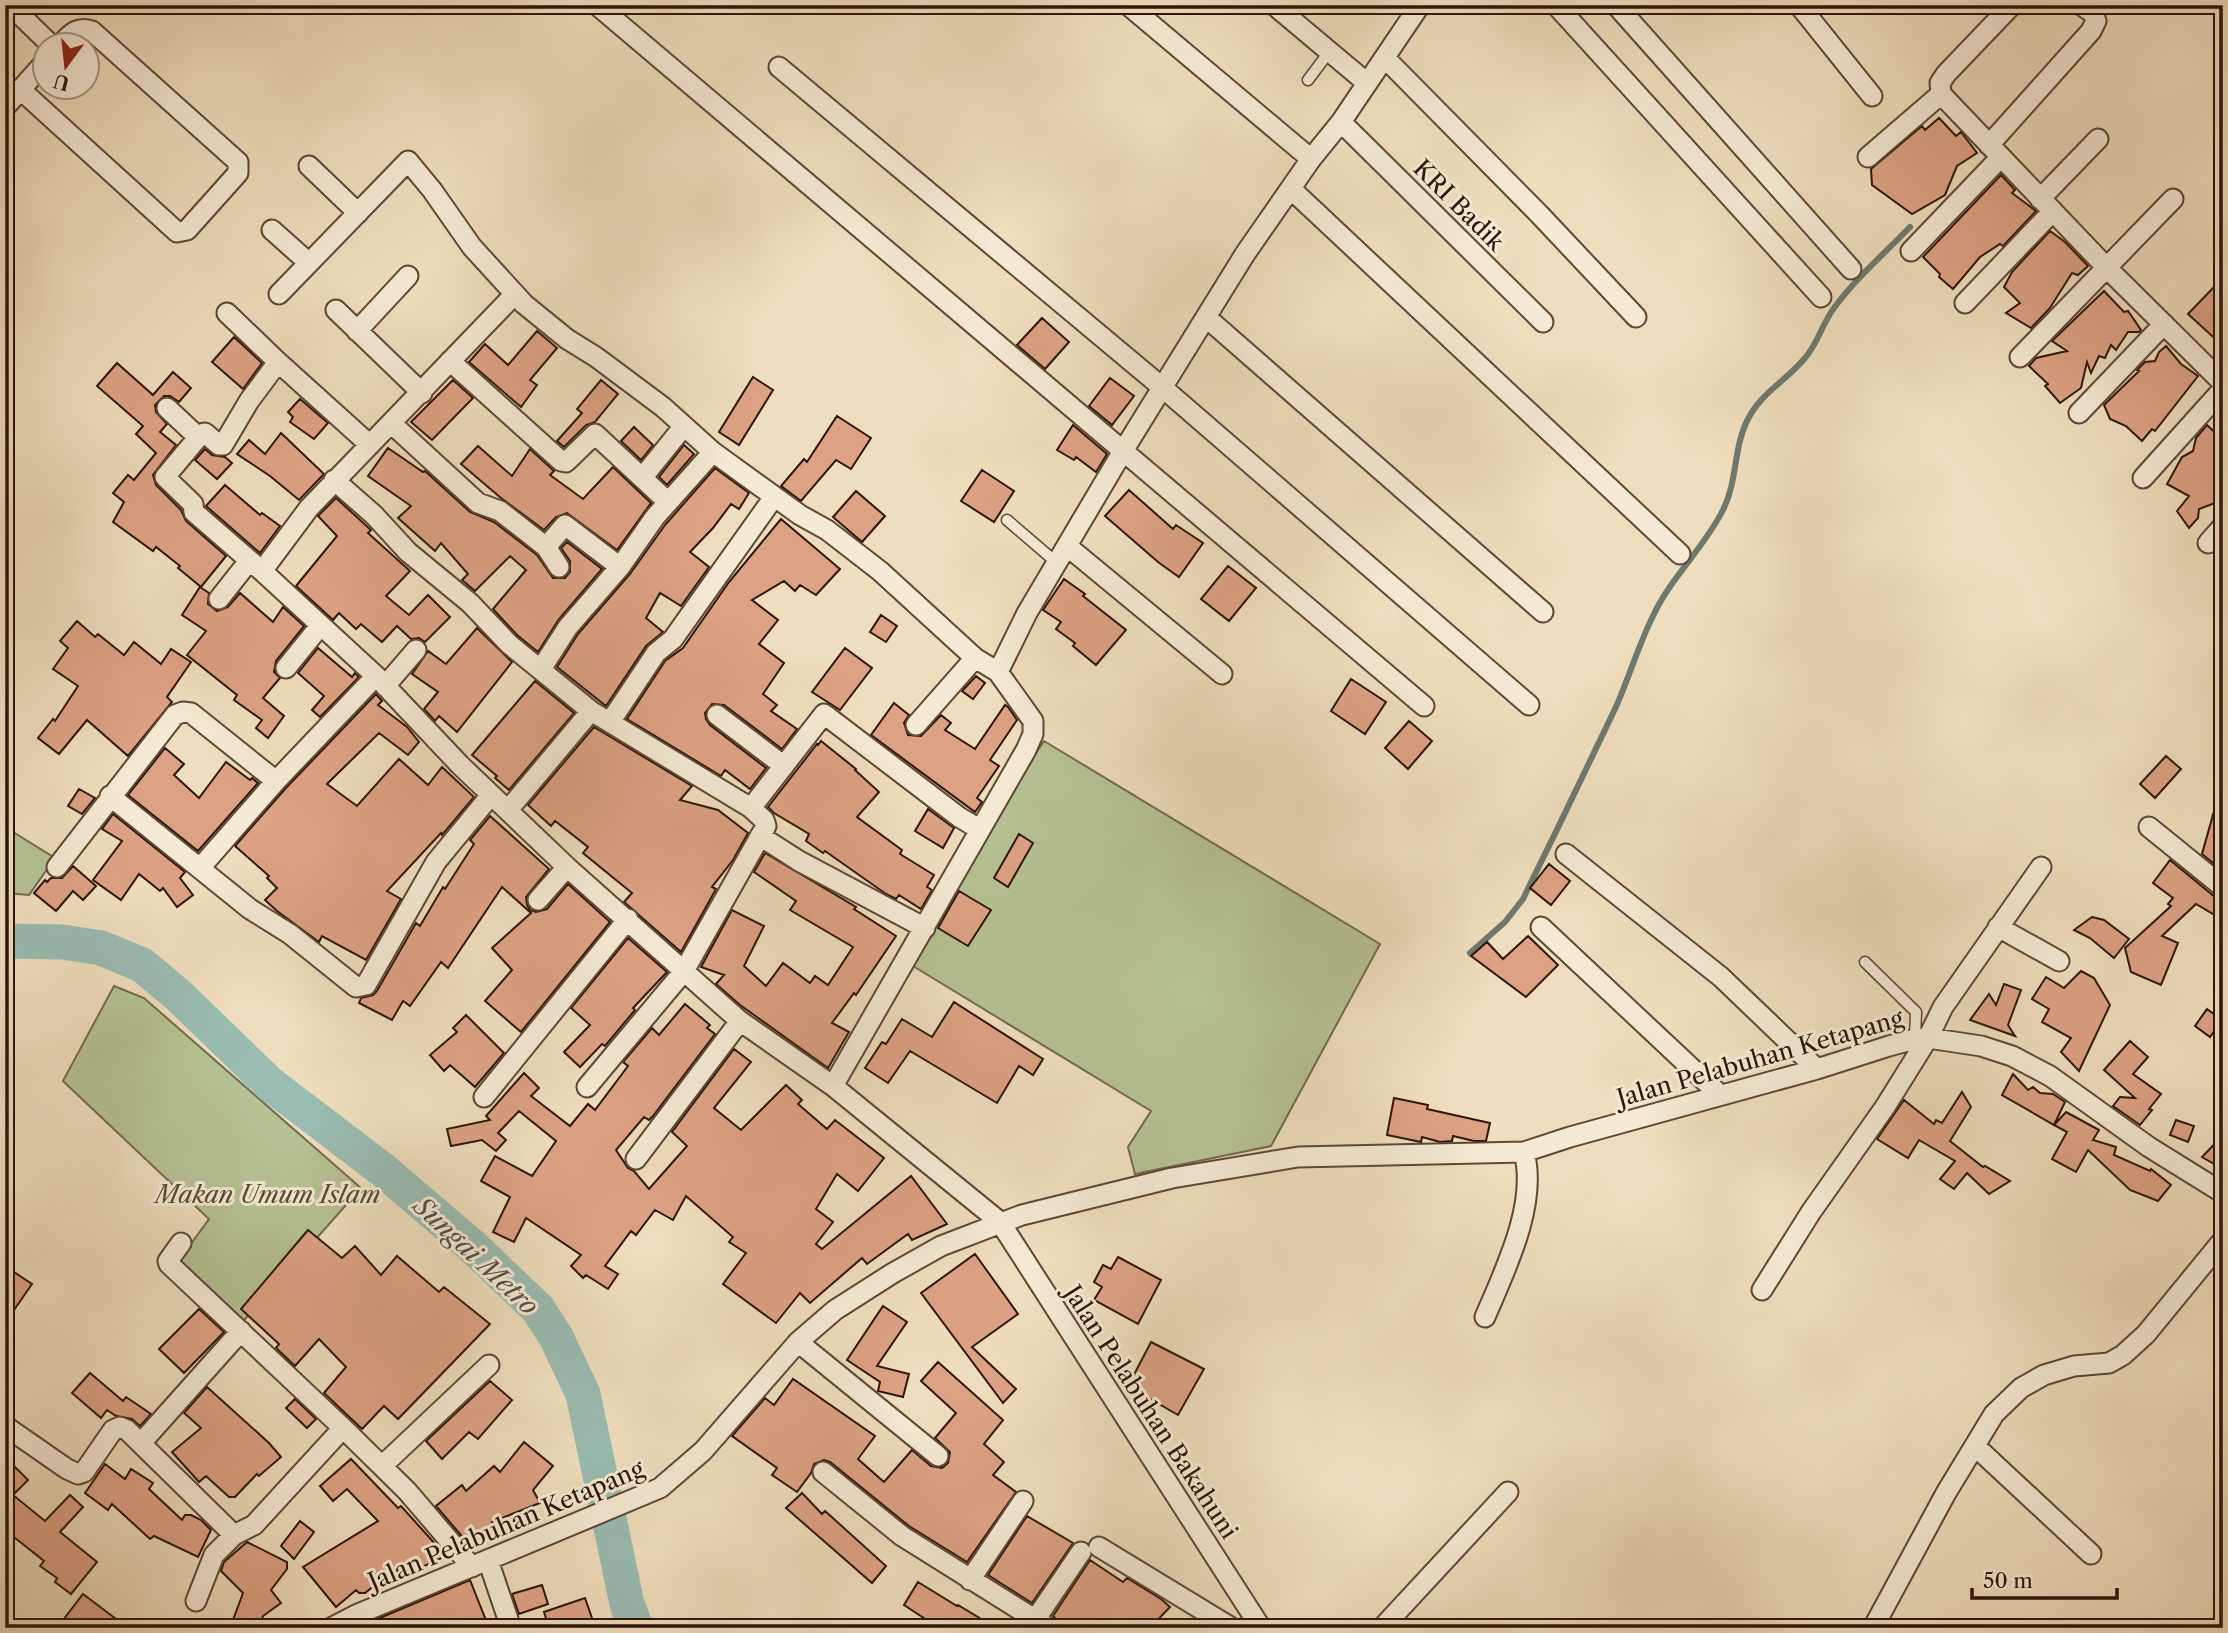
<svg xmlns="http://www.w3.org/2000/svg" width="2228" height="1633" font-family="'Libre Caslon Text',serif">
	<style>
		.green { fill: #b6c293; stroke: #716c4e; stroke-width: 2 }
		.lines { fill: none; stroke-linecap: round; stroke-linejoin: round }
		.stream { stroke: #6e796e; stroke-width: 6 }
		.river { stroke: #9abcb2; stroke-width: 35 }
		.building { fill: #dda284; stroke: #2c1508; stroke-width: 2 }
		.service-casing { stroke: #5d4735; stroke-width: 13 }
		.minor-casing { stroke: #5d4735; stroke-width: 23 }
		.service { stroke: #f5ead4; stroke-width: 10 }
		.minor { stroke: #f5ead4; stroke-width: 19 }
		.labels { text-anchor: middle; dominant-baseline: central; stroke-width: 6; stroke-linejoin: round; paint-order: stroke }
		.street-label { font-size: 24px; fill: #2c1508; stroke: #f5ead4 }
		.park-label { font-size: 24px; font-style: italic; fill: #554932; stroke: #f5ead4 }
		.water-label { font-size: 26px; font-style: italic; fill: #524f44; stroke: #f5ead4 }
	</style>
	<rect width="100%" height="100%" fill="#efdebd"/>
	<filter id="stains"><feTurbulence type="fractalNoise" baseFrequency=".00286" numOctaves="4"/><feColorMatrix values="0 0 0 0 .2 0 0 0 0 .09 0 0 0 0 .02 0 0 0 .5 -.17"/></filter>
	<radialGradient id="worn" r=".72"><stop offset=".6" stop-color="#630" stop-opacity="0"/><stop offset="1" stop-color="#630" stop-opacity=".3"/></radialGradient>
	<path class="green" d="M1044 741 1380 944 1271 1146 1135 1174 1128 1147 1151 1111 913 966 1001 807Z
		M5 827 55 858 29 895 5 893Z
		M114 986 144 998 361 1188 239 1326 177 1263 209 1219 63 1081Z"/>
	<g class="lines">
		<path class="stream" d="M1470 953 1505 922 1523 899C1554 836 1585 772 1615 709 1629 678 1638 646 1653 616 1671 577 1704 548 1723 510 1738 480 1733 448 1748 419 1761 393 1787 380 1805 358 1818 343 1822 324 1834 308 1855 279 1885 253 1910 227"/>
		<path class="river" d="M5 941 63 942 101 948 142 965 178 995 270 1084 383 1170 472 1246 538 1309 556 1337 583 1394 627 1604 636 1628"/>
	</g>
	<path class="building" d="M1939 118 1956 136 1961 132 1977 153 1957 166 1945 195 1912 214 1872 185 1871 169 1922 126 1925 130Z
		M2001 175 2015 190 2012 193 2036 211 2003 246 2000 244 1980 257 1953 289 1939 277 1940 274 1923 257Z
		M2050 231 2065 242 2088 266 2078 275 2072 273 2050 308 2031 328 2006 313 2020 303 2004 287 2012 272Z
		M2214 287 2223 296V346L2188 314Z
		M2104 291 2124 312 2128 311 2141 330 2139 332H2128L2116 350 2111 345 2105 358 2099 356 2091 373 2087 362 2081 388 2060 403 2045 386 2048 384 2029 366 2036 358 2067 351 2052 341Z
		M1042 318 1069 342 1045 369 1017 345Z
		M537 331 557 348 530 380 537 385 521 407 469 362 485 344 508 365Z
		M234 337 262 363 243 389 212 362Z
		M2166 346 2181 364 2198 376 2155 431 2152 429 2142 441 2126 426 2110 419 2104 405 2139 371 2137 370 2145 362 2155 361 2159 352Z
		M117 363 153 395 173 372 191 388 179 402 170 396H164L155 405 156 412 167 424 160 432 176 445 153 475 156 485 181 510 186 521 226 556 201 587 178 568 180 566 156 547 153 551 113 522 124 502 113 493 128 475 134 480 156 453 136 434 143 426 97 386Z
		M753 377 773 390 739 445 719 432Z
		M1110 378 1134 396 1112 425 1089 406Z
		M453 380 473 398 432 440 411 422Z
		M601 380 618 394 595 422 586 425 564 447 557 441 582 413 577 409Z
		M300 399 328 423 314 439 290 422 293 417 288 412Z
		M837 416 871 438 851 469 836 460 801 501 781 486 804 459 807 462Z
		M1073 425 1107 454 1096 472 1076 457 1074 460 1057 450Z
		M2207 425 2223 440V500L2199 509 2198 518 2189 528 2177 511 2189 496 2167 484 2182 457 2193 451 2196 438Z
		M634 427 653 445 641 460 621 441Z
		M281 433 324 474 299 500 270 476 237 454 249 440 265 454Z
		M684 445 694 454 667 485 659 477Z
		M478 446 512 476 530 449 554 471 550 475 583 499 613 467 651 503 617 550 567 513 556 517 544 530 501 498 461 464Z
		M388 448 423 472 425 471 470 512 494 522 537 555 553 578H565L570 572V561L561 548 567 542 602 569 559 619 538 652 517 635 493 609 526 570 510 556 475 591 462 580 468 574 441 543 435 551 398 518 411 506 368 476Z
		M205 449 212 455 225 457 232 463 217 479 195 460Z
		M715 468 749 493 739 509 731 504 713 528 690 552 709 567 681 606 660 593 646 618 663 632 646 646 606 706 557 667 578 634 630 574 665 525Z
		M982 470 1014 491 994 522 961 501Z
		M225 485 260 515 262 513 280 526 260 553 206 506Z
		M1129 490 1173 529 1176 525 1203 543 1179 577 1158 562 1105 516Z
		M856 491 885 516 862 542 833 517Z
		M336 498 371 530 368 533 410 571 386 596 409 615 428 595 450 617 425 642 419 638 411 639 397 626 382 642 361 624 356 629 339 613 333 620 296 586 337 536 318 516Z
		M781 519 840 569 816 595 800 585 795 591 784 581 752 600 778 620 759 644 784 663 763 694 777 705 771 711 797 729 782 749 724 705 712 704 705 713 706 719 710 725 766 768 750 789 725 770 721 776 627 719 665 661 683 648 729 582Z
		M1228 566 1256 588 1229 621 1201 599Z
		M1064 579 1085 594 1083 596 1126 630 1096 665 1073 646 1075 643 1056 629 1061 622 1043 610Z
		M200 587 209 593 208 604 217 611 228 607 240 593 273 622 283 607 304 626 276 661 274 672 280 678 263 698 284 716 268 738 256 728 262 720 234 700 237 695 187 655 206 631 182 615Z
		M881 615 897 626 886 642 870 632Z
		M77 621 95 637 98 634 124 655 134 642 161 664 171 649 191 662 167 697 172 702 128 756 87 720 59 754 38 738 53 719 55 721 78 686 53 669 68 648 60 641Z
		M477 628 512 662 457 732 439 716 435 721 424 709 438 692 412 674 428 651 446 664Z
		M318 648 352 677 355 673 359 677 320 717 312 710 324 696 298 673Z
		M845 648 872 668 840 710 812 692Z
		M976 676 985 683 973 699 962 691Z
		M1351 679 1386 702 1365 734 1331 711Z
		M535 681 574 713 509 790 495 778 497 776 472 755Z
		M376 694 382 701 378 705 407 727 419 742 408 755 379 733 327 784 357 806 399 759 428 785 442 767 474 797 442 835 441 833 387 891 401 899 366 960 322 936 319 942 277 911 265 900 277 888 267 878 269 876 235 846 285 789Z
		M894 703 909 715 904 723 908 735 921 736 941 715 951 723 945 730 975 749 1005 705 1008 707 1017 720 990 760 999 766 977 798 982 802 975 812 871 735Z
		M1409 721 1432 741 1408 769 1385 748Z
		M594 727 692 786 680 800 718 810 748 833 733 860 712 887 716 889 681 952 624 902 632 893 583 853 588 847 555 821 551 826 528 805Z
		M821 741 856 769 855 770 879 792 857 817 902 850 900 854 934 875 927 887 932 890 921 909 899 895 896 899 886 894 825 851 823 853 806 841 809 834 774 813 768 807 817 744 818 745Z
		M165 748 184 764 174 775 199 798 226 762 250 780 252 778 258 783 198 851 128 795Z
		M2166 756 2181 769 2155 798 2140 784Z
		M79 789 95 798 82 814 68 806Z
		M2218 797H2223V853L2213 863 2202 854Z
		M928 809 954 828 943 848 915 831Z
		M113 814 185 872 180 878 193 895 177 907 163 888 160 891 139 874 121 900 93 880 122 841 102 829Z
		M490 816 549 869 526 897 527 905 530 910 536 912 547 909 568 884 610 922 521 1032 485 1001 512 970 492 948 531 913 502 887 448 968 441 962 410 1006 403 1001 392 1020 359 1003 361 998 373 995 377 991 416 923 420 926 443 887 445 889 474 844 470 840Z
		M1019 834 1033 843 1008 887 994 878Z
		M765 853 856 907 854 909 896 936 856 995 854 993 832 1023 849 1032 828 1068 740 1005 716 984 724 975 701 967 732 910 764 926 744 966 766 986 783 963 810 983 815 976 828 985 853 947 790 910 796 901 754 872Z
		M2170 860 2215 897 2223 899V920L2196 904 2162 936 2178 943 2161 985 2131 972 2125 948 2171 906 2168 904 2173 898 2153 883Z
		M1549 864 1570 881 1551 905 1530 888Z
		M73 866 96 886 83 900 73 891 56 911 34 893 45 880 47 882 51 878H62Z
		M959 891 991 910 968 946 938 928Z
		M2092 917 2104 920 2129 939 2114 958 2090 938 2074 930Z
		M1528 936 1558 965 1526 997 1471 956 1487 942 1503 959Z
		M628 938 667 972 633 1008 635 1010 605 1046 602 1044 580 1067 564 1052 590 1025 571 1008Z
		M2081 971 2094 978 2110 1005 2079 1071 2061 1052 2071 1038 2042 1022 2049 1009 2032 999 2046 977 2064 988Z
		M2004 984 2021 990 2008 1025 2015 1036 1970 1020 1989 994 1996 1005Z
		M954 1002 1043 1059 1033 1075 1019 1066 997 1103 910 1051 888 1083 865 1068 882 1042 886 1044 902 1019 932 1037Z
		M685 1004 710 1025 707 1028 715 1034 653 1116 649 1120 644 1117 616 1150 628 1168 634 1171 649 1189 687 1146 672 1132 734 1049 751 1062 714 1108 741 1130 786 1085 802 1100 798 1104 827 1129 835 1120 884 1158 858 1191 837 1174 816 1209 833 1222 816 1244 822 1249 911 1176 947 1224 912 1240 908 1234 867 1264 862 1258 810 1303 800 1293 776 1323 723 1284 746 1253 729 1242 733 1237 686 1196 673 1220 655 1210 636 1235 631 1231 605 1266 618 1274 608 1289 586 1275 583 1278 571 1266 581 1255 526 1218 514 1242 493 1232 510 1197 481 1181 495 1156 532 1176 556 1141 519 1111 498 1133 506 1140 496 1151 482 1140 451 1146 447 1129 490 1120 486 1116 524 1073 539 1088 531 1096 570 1126 588 1104 595 1110 628 1066 623 1062 652 1028 659 1035Z
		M2207 1009 2222 1020 2210 1037 2195 1026Z
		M466 1015 504 1053 475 1087 450 1065 444 1071 430 1055 457 1032 453 1028Z
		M2130 1041 2148 1057 2133 1074 2161 1094 2149 1109 2152 1110 2140 1125 2113 1106 2120 1097 2135 1098 2104 1070Z
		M2013 1074 2028 1090 2033 1087 2040 1093 2053 1094 2065 1102 2054 1125 2002 1095Z
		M1962 1092 1971 1107 1950 1141 1983 1167 1985 1166 2010 1181 1989 1194 1967 1173 1954 1189 1940 1179 1955 1161 1919 1140 1908 1158 1877 1139 1904 1100 1934 1124 1936 1120 1942 1123Z
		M1394 1098 1428 1105 1427 1109 1490 1123 1486 1141H1474L1453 1136 1452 1141 1440 1142 1422 1137 1421 1142 1387 1135Z
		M2066 1112 2099 1130 2093 1140 2116 1147 2114 1155 2150 1171 2151 1169 2171 1185 2158 1201 2130 1190 2088 1150 2076 1172 2052 1159 2067 1132 2054 1125Z
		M2176 1120 2194 1126 2188 1142 2170 1135Z
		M2223 1135V1169L2202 1157Z
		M308 1230 342 1258 355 1246 381 1275 397 1256 439 1292 444 1287 490 1324 398 1419 384 1406 362 1429 324 1393 346 1367 319 1339 295 1366 276 1348 279 1344 241 1309Z
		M975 1254 1018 1314 972 1347 1016 1389 1003 1403 921 1293Z
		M1118 1257 1161 1280 1138 1324 1094 1300 1102 1287 1094 1282 1103 1265 1111 1269Z
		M5 1266 32 1284 5 1323Z
		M883 1306 907 1322 877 1366 909 1374 903 1397 878 1391 880 1382 847 1360Z
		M199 1309 224 1332 184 1373 159 1349Z
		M1151 1342 1204 1369 1178 1415 1128 1386Z
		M938 1362 1003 1420 984 1444 1004 1462 993 1475 1016 1492 967 1562 909 1526 830 1462 824 1460 814 1464 811 1473 797 1492 772 1475 777 1468 732 1436 765 1398 774 1405 793 1379 875 1436 858 1459 884 1482 912 1450 931 1466 942 1468 948 1463 950 1452 935 1438 956 1413 921 1381Z
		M90 1373 123 1401 126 1397 151 1414 140 1426 132 1419 116 1416 107 1410 101 1418 72 1393Z
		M490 1381 512 1400 478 1439 469 1432 442 1459 426 1441Z
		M207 1387 269 1443 281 1457 259 1476 257 1474 235 1497H229L206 1476 199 1482 172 1452 201 1428 184 1413Z
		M295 1399 316 1419 307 1428 286 1408Z
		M524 1442 553 1466 533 1490 540 1503 492 1522 496 1528 472 1548 436 1506 462 1485 466 1491 494 1466 500 1472Z
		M5 1457 28 1480 13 1495 45 1521 70 1495 83 1507 60 1532 97 1562 71 1594 55 1582 57 1578 40 1566 44 1561 5 1530Z
		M351 1459 398 1508 401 1506 446 1556 388 1583 384 1578 365 1593H359L356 1590 336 1607 303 1567 378 1521 347 1489 333 1501 320 1486Z
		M105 1464 125 1479 131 1469 153 1483 149 1489 182 1520 185 1515H191L201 1520 211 1530 198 1557 154 1536 150 1539 112 1504 108 1510 85 1493Z
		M802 1493 822 1514 825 1511 886 1566 872 1583 786 1508Z
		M1027 1516 1073 1543 1032 1603 988 1575Z
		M300 1521 314 1532 294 1559 281 1546Z
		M247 1542 287 1562V1569L271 1590 281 1603 263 1616 259 1628H230L243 1593 221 1571 224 1562Z
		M1090 1560 1123 1582 1127 1578 1161 1599 1170 1607 1150 1628 1061 1627 1059 1622 1053 1616Z
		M470 1580 489 1628H358L363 1625Z
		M918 1582 957 1606 958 1605 996 1628H939L904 1605Z
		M542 1585 548 1604 519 1614 512 1594Z
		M83 1594 128 1628H57Z
		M585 1598 593 1621 575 1628H549L544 1612Z"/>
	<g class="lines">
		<g class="service-casing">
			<path id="service" d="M1308 80 1329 52
				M1007 520 1057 563
				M1865 962 1916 1012 1915 1039"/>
		</g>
		<g class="minor-casing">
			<path id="minor" d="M10 5 52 46
				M597 5 1424 706
				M1128 5 1311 159
				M1274 5 1367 83
				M1556 5 1821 297
				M1616 5 1851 269
				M1799 5 1872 96
				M2012 5 1946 74 1940 83 1941 94 2107 268 2223 383
				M1385 58 1539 214 1636 317
				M779 67 1163 388 1529 705
				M21 90 177 232 187 230 238 173V162L92 31C76 26 71 34 59 46
				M5 107 46 61
				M1341 122 1543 322
				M1989 145 2091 31 2096 21 2093 13 2081 5
				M1868 157 1941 94
				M309 166 358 213
				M1291 189 1680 554
				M2040 199 2098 139
				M272 230 309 263
				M1911 251 2000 158
				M279 294 408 161 432 190 472 247 524 304 567 339 596 357 663 407 713 452 800 515 827 530 880 571 975 658 998 672 1033 721V734L1026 750 833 1086
				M1965 303 2053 211
				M336 310 422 393
				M227 313 278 362
				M1207 318 1543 612
				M357 331 408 276
				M2020 357 2173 199
				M450 361 561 461 566 462 595 434 668 502
				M167 408 198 437
				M2079 413 2164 324
				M391 423 478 503 500 511 546 547 565 525 620 567
				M370 445 278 362 249 401 223 445H219L205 433 201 434 165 477 193 504 194 512 262 571 376 676 460 765 567 867 740 1021 833 1086 1000 1222 1261 1628
				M642 478 684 426
				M2143 478 2223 389
				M334 480 374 515 408 552 470 603 509 644 591 711 751 808 764 820 766 826 684 971 587 1087
				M2208 543 2223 526
				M1067 546 1222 674
				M546 547 559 567
				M262 571 309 508 514 295
				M219 599 249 561
				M286 668 320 626
				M541 669 568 627 620 567 655 517 713 452
				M998 672 1027 613 1123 451 1245 254 1311 159 1341 122 1420 5
				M385 686 416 650
				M717 715 784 766
				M610 722 656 653 673 639 774 497
				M916 725 975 658
				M110 796 250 909 290 934 356 987 366 985 436 862 491 795
				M751 808 824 714 959 817 979 829
				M508 810 591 711
				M2149 827 2223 887
				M760 836 799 861 925 928
				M1566 854 1721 977 1817 1069
				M57 867 175 715 183 712 191 713 276 781
				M200 868 276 781 376 676
				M538 900 567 867
				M1541 927 1719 1094
				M1998 927 2059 961
				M484 1097 628 919
				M636 1159 740 1021
				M181 1243 168 1261 169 1264 343 1428 407 1491 472 1567
				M1762 1290 1811 1212 1885 1107 1928 1038 1943 1007 2041 867
				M1485 1317C1505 1270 1538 1204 1524 1152
				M798 1342 938 1456
				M5 1426 67 1469 78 1474 84 1472 113 1430 120 1427 127 1430 234 1535 254 1525 343 1428
				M141 1443 241 1331
				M1975 1446 2091 1554
				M382 1466 489 1365
				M823 1472 902 1536 1049 1628
				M1099 1547 1232 1628
				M488 1560 511 1628
				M970 1580 1023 1501
				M196 1601 214 1555 234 1535
				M1035 1620 1081 1552
				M331 1628 358 1614 660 1488 703 1451 798 1342 835 1310 893 1273 941 1246 1022 1215 1172 1178 1298 1157 1524 1152 1570 1137 1817 1069 1889 1046 1915 1039 1928 1038 1981 1046 2012 1056 2050 1076 2149 1147 2223 1193
				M1382 1628 1508 1492
				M1873 1628 1946 1493 1994 1414 2021 1388 2044 1375 2074 1366 2109 1363 2123 1355 2146 1334 2223 1240"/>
		</g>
		<use href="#service" class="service"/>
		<use href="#minor" class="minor"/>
	</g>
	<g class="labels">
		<g class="street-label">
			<text transform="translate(1459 205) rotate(45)">KRI Badik</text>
			<text transform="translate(1760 1058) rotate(-16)">Jalan Pelabuhan Ketapang</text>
			<text transform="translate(1151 1412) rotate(57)">Jalan Pelabuhan Bakahuni</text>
			<text transform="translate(506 1525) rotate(-23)">Jalan Pelabuhan Ketapang</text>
		</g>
		<g class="park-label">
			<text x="268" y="1194">Makan Umum Islam</text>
		</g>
		<g class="water-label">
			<text transform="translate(476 1256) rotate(43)">Sungai Metro</text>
		</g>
	</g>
	<rect width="2228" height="1633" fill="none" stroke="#efdebd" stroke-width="28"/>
	<rect x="7" y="7" width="2214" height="1619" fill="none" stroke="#2c1508" stroke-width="3.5"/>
	<rect x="14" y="14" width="2200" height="1605" fill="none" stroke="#2c1508" stroke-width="2"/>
	<g transform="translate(66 66) rotate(195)"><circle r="33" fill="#f5ead4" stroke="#a59582" stroke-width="2"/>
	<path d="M0-5L12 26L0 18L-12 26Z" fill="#8f2418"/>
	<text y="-10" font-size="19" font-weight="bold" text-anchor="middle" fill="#2c1508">U</text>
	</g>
	<path d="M1972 1588v10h145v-10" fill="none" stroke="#2c1508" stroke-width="3.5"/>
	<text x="1983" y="1588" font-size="21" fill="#2c1508" stroke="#f5ead4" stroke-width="5" paint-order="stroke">50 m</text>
	<rect width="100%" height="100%" filter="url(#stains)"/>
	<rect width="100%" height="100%" fill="url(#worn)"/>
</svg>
